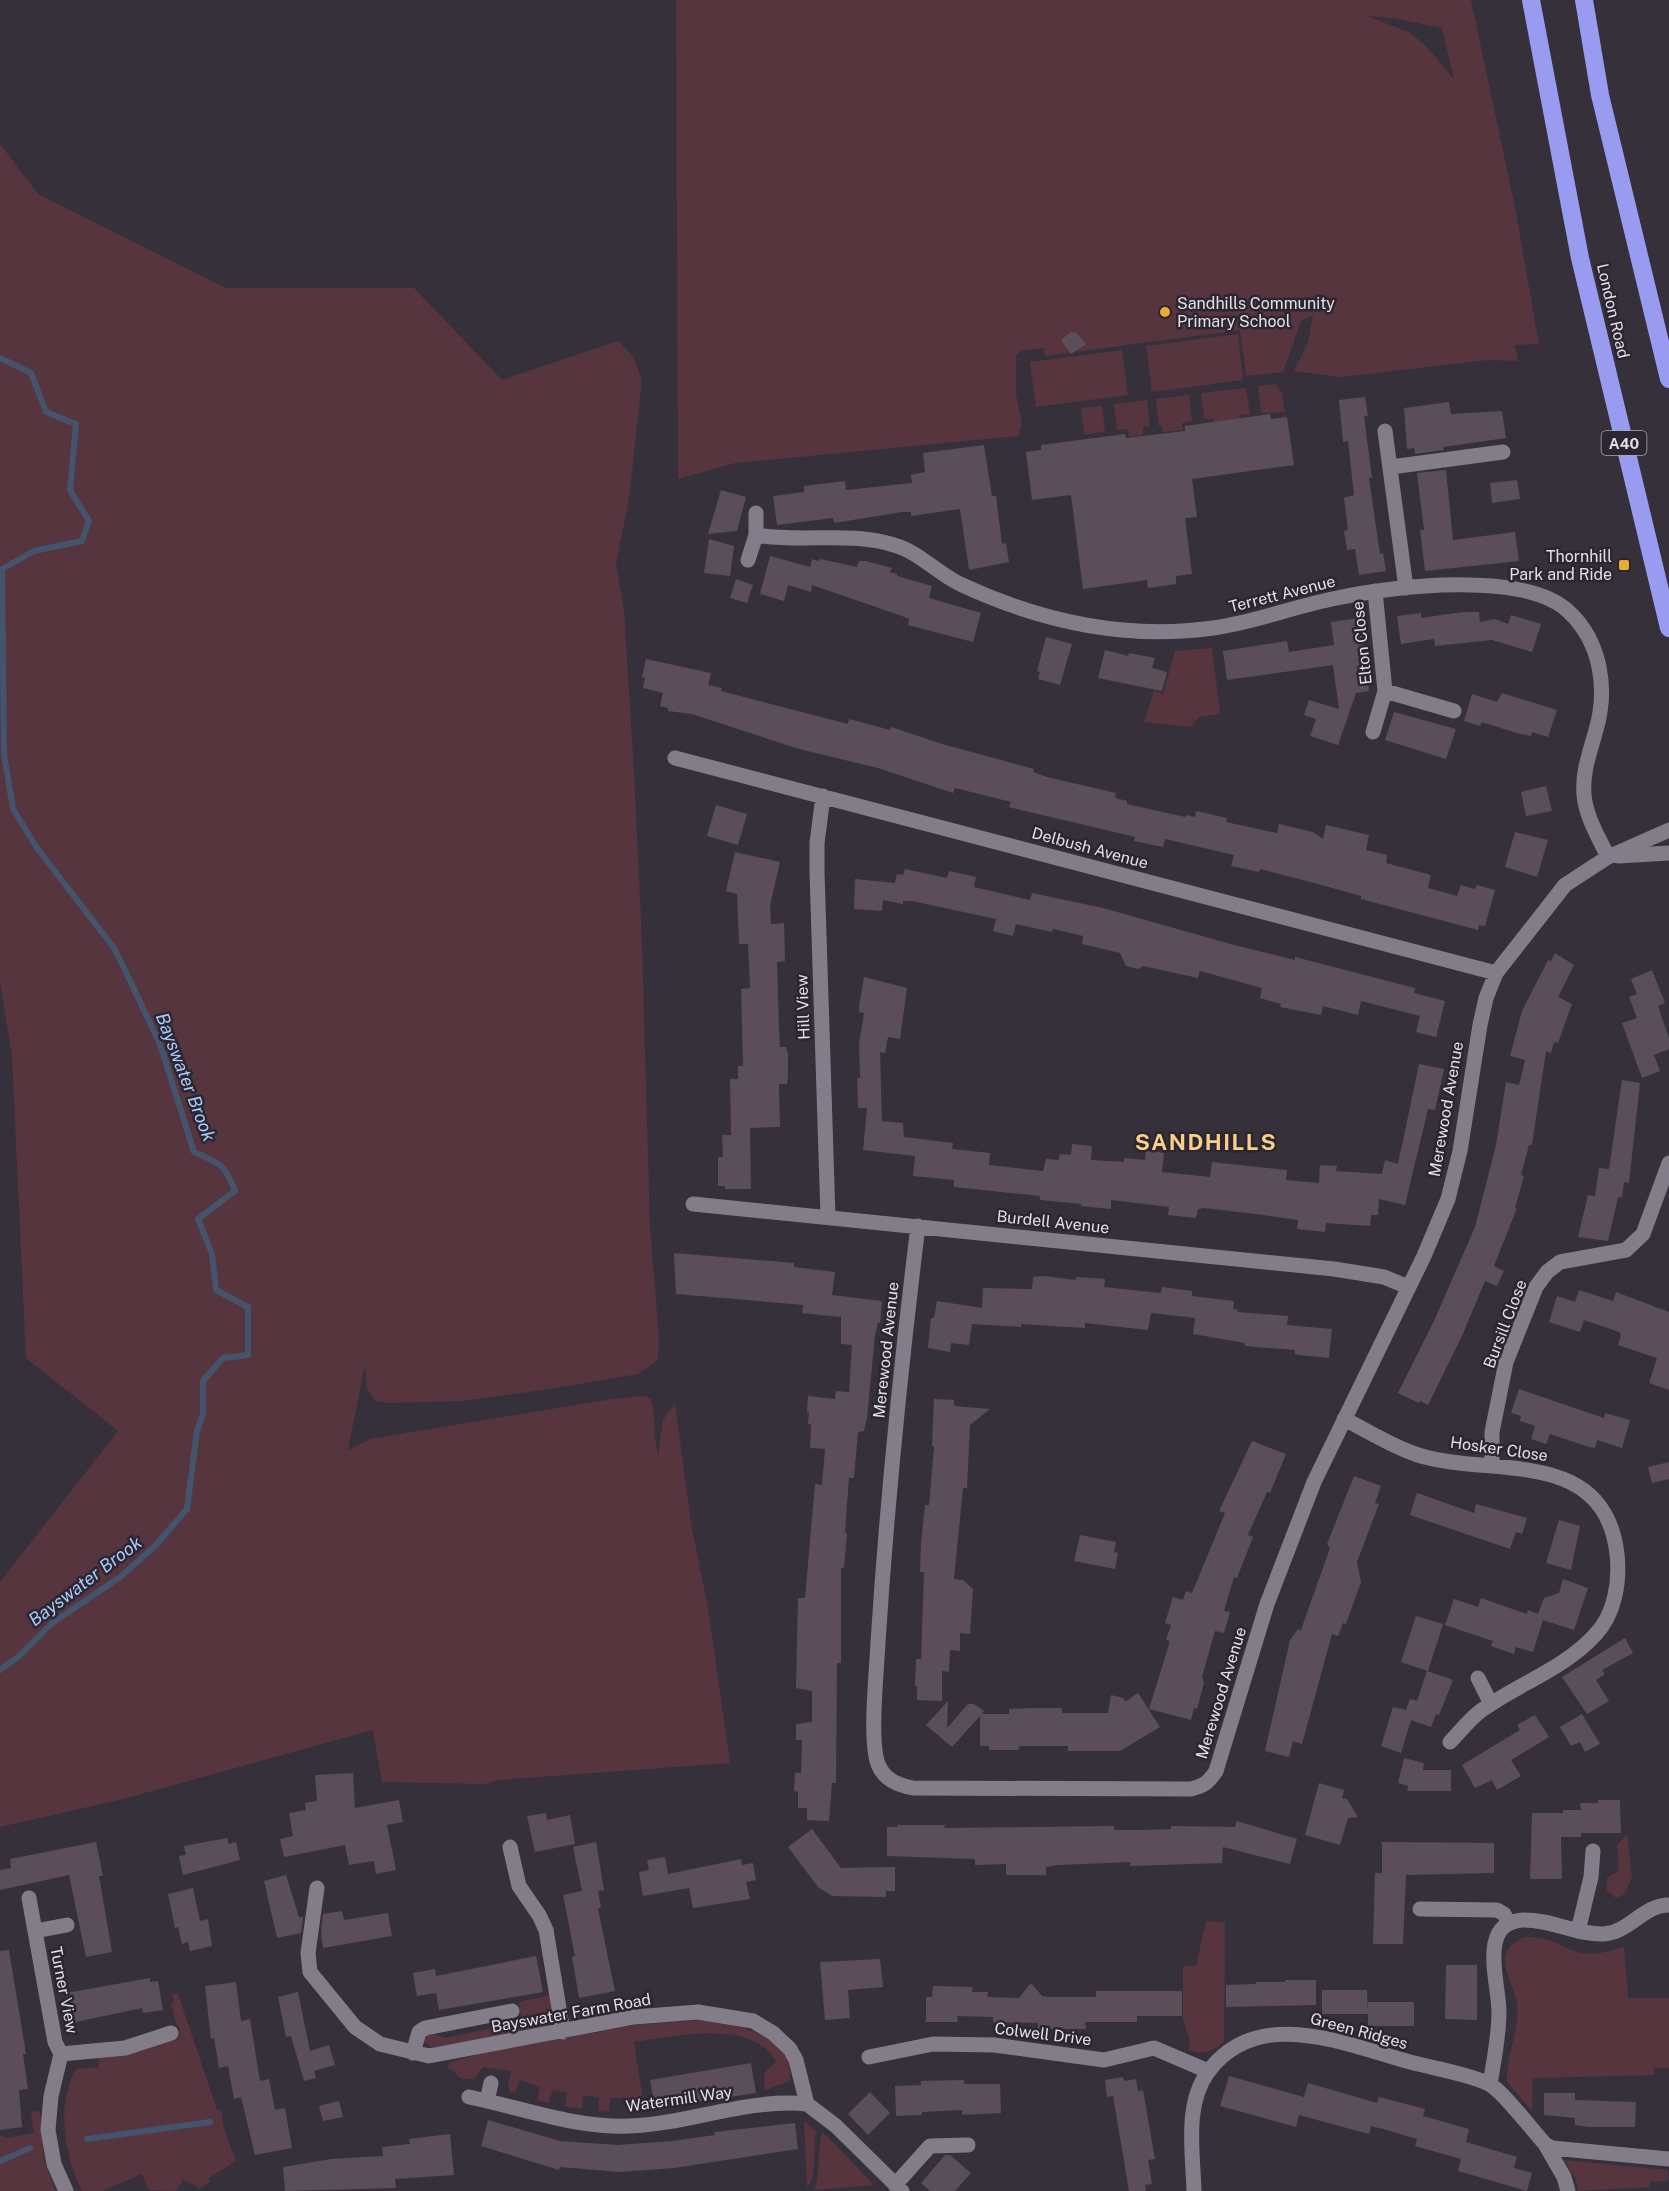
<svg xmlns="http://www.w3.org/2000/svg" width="1669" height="2191" font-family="'Public Sans',sans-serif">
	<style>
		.green { fill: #56353f; fill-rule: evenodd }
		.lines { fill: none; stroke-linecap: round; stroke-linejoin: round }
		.stream { stroke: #44546d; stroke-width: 6 }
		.building { fill: #5a4f58 }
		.street { stroke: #837d8a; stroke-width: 15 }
		.highway { stroke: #989bf0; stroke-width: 18 }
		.poi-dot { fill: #eaaa38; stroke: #2c2631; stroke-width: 2 }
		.labels { text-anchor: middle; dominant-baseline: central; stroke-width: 5; stroke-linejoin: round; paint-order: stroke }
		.shield { fill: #2c2631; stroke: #aba8b0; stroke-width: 1.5 }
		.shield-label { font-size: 15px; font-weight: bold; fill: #e2dfe6 }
		.poi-label { font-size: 16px; fill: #e2dfe6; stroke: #2c2631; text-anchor: start }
		.street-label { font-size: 16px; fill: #e2dfe6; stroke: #2c2631 }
		.water-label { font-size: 18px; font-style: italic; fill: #a7cdfe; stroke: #2c2631 }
		.district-label { font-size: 22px; font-weight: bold; letter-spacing: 1.5px; fill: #fbce89; stroke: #2c2631 }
	</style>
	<rect width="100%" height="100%" fill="#36303b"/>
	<path class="green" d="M676 0H1471L1515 207 1539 344 1515 345 1518 361 1488 360 1341 377 1294 371 1308 343 1313 315 1301 321 1283 372 1246 376 1240 330 1045 356 1044 348 1021 351 1016 356V394L1022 423 1019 436 735 463 678 479ZM1366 16 1393 18 1442 28 1454 79 1426 46 1409 32Z
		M0 144 38 194 226 288H414L502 380 618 341 633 356 642 380 629 499 616 564 624 610 634 772 642 943 650 1228 659 1339 658 1360 638 1374 543 1390 463 1401 388 1403 375 1401 367 1388 365 1364 348 1450 370 1439 612 1399 644 1396 651 1399C656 1417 653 1437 658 1455L663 1420 675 1403 691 1523 708 1608 730 1763 499 1780 484 1784 382 1782 373 1730 123 1799 0 1827V1582L118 1431 26 1358 12 1057 0 982Z
		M1238 334 1243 380 1152 392 1146 346Z
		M1122 350 1128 395 1036 407 1030 362Z
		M1276 384 1282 393 1285 412 1261 413 1258 386Z
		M1246 388 1250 414 1239 415 1240 422 1214 426 1213 419H1204L1201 393Z
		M1189 395 1192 421 1182 423 1183 430 1163 432 1162 426H1159L1156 399Z
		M1147 400 1150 426 1143 427V435L1129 436 1128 429 1117 430 1114 404Z
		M1102 406 1105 431 1084 435 1081 408Z
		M1212 648 1220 714 1199 717 1190 727 1144 722 1154 691 1163 694 1175 651Z
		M1627 1834 1632 1877 1625 1894 1616 1898 1606 1890 1607 1878 1619 1870 1617 1845Z
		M1206 1921 1225 1922 1224 2042C1210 2052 1205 2055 1189 2050L1190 2041 1183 2019V1966H1196Z
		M1524 1937C1566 1935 1570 1968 1624 1946L1628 1998H1669V2068H1654V2075L1533 2078 1532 2111 1507 2082C1506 2055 1520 2030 1517 2003 1515 1989 1503 1971 1505 1957 1507 1947 1515 1942 1524 1937Z
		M172 1994H178L217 2110H221L225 2132 236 2161 209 2178 210 2182 197 2190 198 2187 183 2180 176 2191 149 2190 142 2174 102 2191H82C64 2154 57 2111 74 2072L77 2069 99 2067 98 2056 139 2052 179 2037 180 2029 176 2024 171 2003H174Z
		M551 1995 552 2028 436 2051 423 2040 425 2035 430 2033 445 2038 521 2022 519 2002Z
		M701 2020C736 2024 795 2034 790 2081L765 2090 764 2073 776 2062C753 2017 673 2037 634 2042L645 2111H632L631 2098H610L609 2112 598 2111 599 2098 583 2095 582 2109 565 2106 567 2093 553 2090 548 2103 537 2100 540 2087 520 2080 515 2093 510 2092 508 2086 511 2071 483 2067 475 2078C457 2082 461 2075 448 2068L449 2063 479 2054 635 2025Z
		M40 2111 44 2161 56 2191H0V2135L7 2138 34 2133 31 2112Z
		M804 2121 816 2131C813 2146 817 2179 807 2187Z
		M822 2133 827 2136 874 2185 814 2190C821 2172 817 2152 822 2133Z
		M1564 2160 1668 2170 1669 2178 1666 2181 1650 2182V2187L1578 2191 1575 2178Z"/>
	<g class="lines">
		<path class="stream" d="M0 358 31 373 46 412 76 424 70 490 89 521 82 541 34 551 2 569 4 754 13 809 37 848 114 948 124 968 160 1044 194 1152C221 1164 223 1162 235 1191L198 1219 212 1254 216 1290 248 1307V1355L223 1358 203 1381V1414L197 1431 187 1509 155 1546 120 1577 51 1624 18 1657 0 1670
			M87 2139 210 2122
			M0 2161 30 2148"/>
	</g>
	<path class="building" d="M1071 332 1077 333 1086 344 1071 354 1061 340Z
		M1365 397 1368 416H1364L1372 478H1369L1380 554 1383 553 1386 571 1359 575 1355 549 1347 550 1344 531 1348 530 1344 498 1354 495 1348 441 1343 442 1339 400Z
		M1449 402 1451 414 1502 411 1506 438 1443 447 1444 450 1415 454 1414 448 1407 449 1404 408Z
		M1270 414 1271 419 1287 417 1294 465 1192 479 1197 517 1185 518 1192 574 1176 576V584L1148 588 1147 580 1083 589 1071 495 1032 500 1026 452 1041 450V445L1125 434 1126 438 1185 431V426Z
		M984 445 992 496H996L1002 544 1006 543 1009 562 969 570 960 509 911 516V512H902L834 523 833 518 777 525 773 496 804 492V486L845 481 846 490 912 483 911 475 925 472 923 453Z
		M1446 470 1453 540 1515 532 1519 561 1425 571 1420 530H1424L1417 473Z
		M1517 480 1520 499 1492 503 1490 483Z
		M721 490 746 497 737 531 708 534Z
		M709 539 734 546 730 576 704 573Z
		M770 556 810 567 812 559 819 561 820 559 857 567 859 561H866L892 568 890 572 897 574V576L932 586 929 598 981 613 973 642 908 625 909 619 902 616 812 585 811 592 788 585 784 601 760 594Z
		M736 579 753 585 747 603 730 598Z
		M1463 612H1479L1480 622 1495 619 1508 624 1511 615 1541 624 1532 652 1492 640 1435 646 1434 639 1401 644 1397 616 1421 613V618Z
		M1360 618 1369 691 1356 693 1338 745 1310 736 1316 719 1304 715 1309 700 1339 709 1333 665 1227 680 1223 651 1287 641 1289 652 1334 645 1331 622Z
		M1046 637 1072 644 1060 685 1038 679 1040 672 1037 671Z
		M1105 650 1128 656 1129 653 1155 658 1152 668 1167 672 1162 691 1098 678Z
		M646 659 711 673 708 685 722 688 721 691 848 724 849 719 890 730 891 727 942 744 1034 769 1033 772 1047 777 1116 793 1115 798 1127 801V804L1185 817 1186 815 1195 817 1196 811 1227 818 1226 822 1277 833 1279 824 1313 832 1323 839 1326 825 1369 835 1366 850 1387 855 1386 863 1431 875 1428 888 1457 896 1461 885 1475 889 1477 885 1495 890 1485 926 1479 925 1478 930 1361 899V896L1318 884 1260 869 1259 872 1231 866 1234 855 1165 839 1163 847 1134 841 1135 837 1009 807 1011 802 955 788 953 793 878 768 799 749 692 714 668 711V708L660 706 663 693 643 688 645 678 642 677Z
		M1502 693 1557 710 1548 737 1532 732 1531 736 1520 734 1482 722 1480 726 1464 721 1472 694 1497 702Z
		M1394 712 1456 729 1446 759 1385 740Z
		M1546 786 1552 811 1526 816 1521 792Z
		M716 805 747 814 738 845 707 836Z
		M1515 832 1548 840 1537 877 1505 867Z
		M735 852 780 862 770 905 771 924 784 923 785 961 777 962 779 1027 780 1047H786L788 1054V1076L787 1084H779L780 1127 750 1128 751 1189H725V1186H718V1157H723L722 1135H731L730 1079H738V1066H743L741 989 750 988 748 944H739L737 894 726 891Z
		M905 869 947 878 949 871 976 877 974 887 1030 900 1032 893 1103 908 1234 945 1295 960V957L1415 988 1414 993 1445 1001 1436 1037 1416 1032 1420 1016 1361 1001 1358 1015 1323 1006 1321 1015 1280 1007 1281 1004 1260 998 1262 988 1200 971 1198 978 1143 966 1138 969 1126 966 1120 953 1082 944 1083 936 1053 929 1052 932 1016 924 1013 936 993 931 996 919 912 901H903V904L883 900 882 911 854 909 855 879 895 883 897 874 903 875Z
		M1555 953 1574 965 1558 997 1572 1004 1558 1043 1554 1042 1551 1053 1546 1051 1532 1145H1529L1521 1175 1524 1176 1515 1208H1517L1494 1266 1504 1271 1497 1286 1485 1281 1462 1336 1428 1405 1420 1401 1419 1403 1398 1393 1434 1321 1475 1227 1496 1145 1506 1082 1519 1085 1525 1060 1510 1056 1522 1011 1548 960 1551 961Z
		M1652 970 1665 1003 1658 1006 1669 1038V1049L1654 1055 1660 1071 1642 1078 1622 1023 1637 1018 1629 997 1637 994 1631 979Z
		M864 977 907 988 900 1039 888 1037 885 1053 880 1052 882 1121 903 1123 904 1137 953 1143 952 1149 990 1153 989 1165 1043 1171 1046 1159 1059 1160 1060 1154 1071 1155 1072 1144 1092 1146 1091 1160 1124 1162V1158L1145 1160 1146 1150 1164 1153 1162 1172 1210 1177 1212 1162 1287 1170 1286 1180 1319 1183 1320 1165 1337 1166 1336 1171 1382 1174 1385 1160 1398 1164 1419 1064 1444 1069 1435 1110 1428 1109 1405 1205 1379 1199 1378 1215H1371L1370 1226 1326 1223 1325 1232 1297 1229 1298 1220 1255 1214 1204 1208 1198 1209 1196 1218 1168 1215 1169 1207 1111 1200V1209L1081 1206V1204L1040 1200V1196L954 1187V1180L913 1176 915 1156 863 1150 867 1108H858L857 1078H860L859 1044 864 1013 859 1012V1006Z
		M1622 1080 1640 1083 1629 1183 1624 1182 1622 1197H1618L1608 1241 1578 1237 1588 1195 1595 1196 1599 1168 1609 1169Z
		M674 1253 794 1263V1267L835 1272 832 1295 882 1301 880 1323H878L875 1335 867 1418 864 1431 858 1432 854 1478H849L845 1533H847L844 1568H841V1663H837L836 1783H832L829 1821 807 1820V1808H798V1792L794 1791 795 1773H801L802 1740H796V1724L812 1722V1691L796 1688 798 1598H805L815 1484 822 1485 825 1449 810 1448 811 1424H808L809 1412H807L808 1396 835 1399 836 1391 849 1392 852 1345 841 1344V1317L802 1313 803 1305 676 1294Z
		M1043 1276 1076 1280V1277L1105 1279 1104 1287 1161 1293 1162 1287 1192 1291V1296L1234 1301 1233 1309 1238 1310 1237 1312 1288 1316 1287 1325 1332 1329 1329 1358 1299 1355 1295 1354V1350L1245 1346V1343L1193 1334 1195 1318 1151 1313 1148 1330 1085 1323V1328L1021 1324V1327L972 1324 969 1345 951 1343 950 1352 928 1348 931 1318H934L937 1301 982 1308 983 1288 1032 1289 1033 1277Z
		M1579 1290 1613 1301 1616 1292 1669 1312V1390L1649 1383 1657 1358 1618 1345 1621 1335 1619 1332 1584 1320 1580 1332 1549 1322 1557 1296 1575 1302Z
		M1519 1389 1604 1418 1605 1413 1630 1420 1622 1448 1597 1440 1595 1448 1589 1447 1550 1434 1546 1444 1531 1439 1535 1426 1520 1421 1521 1416 1511 1413Z
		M934 1399 954 1400V1406L990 1409 970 1425 967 1488H963L954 1579 963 1580 973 1589 970 1634 960 1633V1651L950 1650 949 1672 942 1671V1701L917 1700V1686H915L916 1659H921L924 1572H920L921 1543 925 1505H929L934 1447 932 1446Z
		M1252 1441 1286 1454 1270 1493 1267 1492 1248 1535 1253 1537 1237 1578 1234 1577 1224 1611 1230 1612 1224 1633 1215 1631 1202 1677 1204 1683 1197 1709 1194 1708 1191 1720 1149 1709 1170 1641 1166 1640 1171 1625 1165 1623 1173 1597 1183 1600 1186 1591 1192 1593 1225 1513 1219 1511Z
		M1669 1462V1479L1652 1483 1648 1467Z
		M1354 1476 1381 1486 1375 1503 1379 1504 1357 1562 1361 1582 1346 1624 1343 1623 1338 1636 1332 1634 1302 1744 1293 1741 1289 1757 1265 1751 1290 1640 1298 1629 1301 1630 1330 1548 1327 1544Z
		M1417 1493 1474 1513 1476 1504 1527 1518 1522 1534 1516 1532 1510 1549 1410 1515Z
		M1559 1520 1580 1526 1571 1570 1546 1563Z
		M1080 1535 1116 1542 1114 1552 1118 1553 1115 1569 1074 1561Z
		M1563 1579 1588 1588 1574 1630 1543 1620 1533 1652 1516 1647 1514 1654 1491 1646 1493 1641 1445 1625 1454 1599 1478 1607 1481 1598 1527 1614 1528 1610 1538 1614 1544 1598 1559 1593Z
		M1416 1616 1443 1624 1428 1671 1401 1662Z
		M1625 1638 1633 1653 1602 1670 1605 1674 1596 1680 1609 1701 1587 1714 1562 1677Z
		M1427 1671 1453 1680 1439 1715 1436 1714 1431 1727 1411 1720 1401 1753 1381 1746 1393 1707 1406 1710 1410 1699 1417 1701Z
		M1138 1693 1160 1727 1120 1751H1068V1746H1020L1018 1750H989V1746H980V1716L952 1747 926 1725 948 1701 947 1728 968 1704H974L984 1711 982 1714H1009V1709L1031 1708H1062V1713H1108L1111 1695 1123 1698 1125 1702Z
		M1582 1714 1600 1744 1585 1752 1580 1742 1571 1746 1560 1727Z
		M1535 1715 1549 1737 1511 1760 1521 1776 1497 1790 1492 1780 1475 1788 1462 1765 1520 1730 1517 1725Z
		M1404 1758 1424 1763 1423 1770H1451V1791H1407L1408 1786 1398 1783Z
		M353 1773 355 1808 399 1800 403 1822 387 1825 396 1870 376 1874 374 1861 349 1865 345 1845 284 1857 280 1839 293 1836 289 1813 306 1810 305 1803 317 1801 315 1775Z
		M1319 1783 1344 1790 1342 1798 1347 1799 1358 1817 1348 1818 1340 1845 1305 1835Z
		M1598 1800H1620L1621 1833H1581V1837H1561L1562 1879H1530L1532 1813H1563V1810H1581L1580 1803H1598Z
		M546 1813 547 1820 570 1815 575 1844 535 1852 527 1816Z
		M1237 1821 1297 1839 1290 1864 1223 1847 1222 1863 1130 1866V1862L1058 1865 1046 1867V1875H1006V1864L975 1865V1859L887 1856V1827H897V1825H945L944 1828 1114 1826V1830H1141L1171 1829V1826L1235 1827Z
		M812 1829 841 1868 895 1867V1891H886V1897L832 1896 818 1887 788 1847Z
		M227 1838 229 1844 236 1842 240 1860 183 1875 179 1856 186 1855 184 1846Z
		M96 1842 103 1876H99L112 1952 86 1957 69 1875 0 1890V1870L11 1868 10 1859Z
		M596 1842 604 1890 598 1891 601 1908 598 1909 615 1991 579 1998 572 1957 575 1956 563 1895 582 1891 573 1847Z
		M1382 1842 1494 1843V1873L1406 1875 1403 1944H1373L1375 1873H1382Z
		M665 1857 668 1874 741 1859 742 1865 753 1863 756 1880 746 1882 750 1899 693 1908 689 1888 643 1896 639 1872 649 1870 647 1860Z
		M286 1875 299 1917H303L301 1933 277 1938 264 1881Z
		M193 1888 200 1921 208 1919 212 1946 190 1951 188 1942 182 1944 178 1927 175 1928 168 1894Z
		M342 1911 344 1920 388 1913 392 1936 323 1948 321 1932 323 1914Z
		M9 1950 26 2054H23L28 2089 19 2090 22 2127 0 2130V1951Z
		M536 1956 543 1992 439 2010 436 1993 417 1996 413 1973 435 1969 436 1976Z
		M880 1959 883 1987 848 1990 850 2018 825 2020 820 1962Z
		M1446 1965H1477V2020L1445 2019Z
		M150 1978V1982L158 1981 163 2010 143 2013 142 2008 71 2023 66 1993Z
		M1285 1980H1316V2005L1226 2007V1985L1256 1984V1982H1285Z
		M236 1982 241 2021 250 2019 260 2081 269 2079 275 2110 285 2108 292 2148 255 2155 241 2097 234 2099 228 2066 219 2068 214 2038 211 2039 205 1986Z
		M1031 1983 1042 1996 1049 1997H1096V1991H1182V2016H1137V2022H1085L1086 2029H1038V2023L993 2022V2017L957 2016 958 2022H926V1997H932L933 1986 973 1987 972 1992H988L987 1997 1019 1998Z
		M1322 1990H1367L1368 2014H1322Z
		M298 1992 310 2051 329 2045 335 2065 314 2071 316 2078 304 2081 291 2036 286 2037 278 1997Z
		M1368 2002H1414V2026H1368Z
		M751 2063 756 2093 655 2108 650 2080Z
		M1229 2076 1304 2097 1308 2083 1377 2103 1379 2097 1425 2109 1423 2116 1469 2129 1466 2142 1517 2157 1514 2168 1532 2173 1527 2191 1458 2171 1461 2159 1415 2146 1417 2139 1383 2129 1371 2126 1369 2134 1299 2115 1296 2127 1220 2106Z
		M1123 2077 1124 2081 1136 2079 1138 2091 1143 2090 1155 2159 1148 2160 1152 2184 1145 2185 1146 2191H1129L1113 2096 1107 2097 1105 2080Z
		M964 2080V2084H1000L1001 2113 962 2115V2110L922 2112V2115L896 2116 895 2086 921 2085V2081Z
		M870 2092 890 2113 868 2135 848 2114Z
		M1544 2093H1575V2100L1636 2102 1635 2127H1589L1575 2125V2118L1544 2115Z
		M339 2101 343 2117 323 2121 319 2106Z
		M488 2120 560 2141 617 2145 672 2141 715 2135 714 2132 795 2123 798 2149 674 2168 620 2172 560 2167 559 2170 481 2146Z
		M450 2134 454 2175 395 2179 396 2188 285 2191 283 2167 331 2159 383 2156 382 2147 410 2144 409 2139Z
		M945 2155H950L971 2173 955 2191H930L921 2183Z"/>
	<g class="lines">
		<path class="street" d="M1385 431 1406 588
			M1391 467 1503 452
			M756 535C802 543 849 531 894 545 919 552 937 573 960 584 1039 621 1126 640 1213 628 1256 622 1295 606 1337 598 1393 586 1525 570 1569 612 1601 642 1608 689 1596 730 1590 752 1582 772 1584 795 1586 817 1599 838 1608 857
			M748 560 756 535V513
			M1375 591 1385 691 1454 711
			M1373 732 1385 691
			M675 758 1496 973
			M823 796 817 843V872L828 1217
			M1618 856 1669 853
			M693 1204 1334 1269 1384 1277 1408 1287
			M918 1226C901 1364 887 1503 878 1642 877 1669 869 1740 878 1764 884 1780 898 1785 913 1788L1191 1789C1204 1786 1209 1782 1216 1771L1267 1604 1314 1482 1424 1256 1448 1199 1460 1151 1480 1025 1486 998 1496 973 1565 885 1608 857 1669 830
			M1344 1419C1368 1431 1393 1447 1418 1455 1491 1478 1604 1445 1617 1554 1620 1582 1615 1614 1595 1635 1565 1668 1518 1684 1482 1710 1470 1718 1460 1732 1450 1742
			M1492 1464V1432L1506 1362 1536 1287 1547 1272 1560 1262 1626 1250 1643 1234 1669 1163
			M1478 1678 1491 1704
			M510 1847 519 1886 539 1915 546 1930 563 2032
			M317 1888 308 1953 310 1972 355 2027 380 2044 429 2056 634 2017 698 2012 753 2021 773 2033 790 2049 796 2060 807 2104 836 2126 902 2191
			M29 1898 55 2042 61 2054 51 2096 48 2130 54 2164 66 2191
			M1420 1909 1497 1910 1504 1914 1508 1922
			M35 1931 67 1925
			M1578 1931 1591 1877 1593 1851
			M413 2053 419 2032 425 2028 512 2011
			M61 2054 125 2048 171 2033
			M869 2057 933 2044 994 2045 1104 2060 1154 2048 1208 2071
			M1490 2084C1494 2060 1499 2036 1499 2012 1499 1982 1477 1923 1523 1920 1551 1919 1576 1935 1604 1934 1630 1932 1643 1905 1669 1905
			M469 2097C523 2108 574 2128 630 2126 689 2124 747 2098 807 2104
			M487 2101 491 2083
			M1545 2144 1564 2177 1568 2191
			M895 2185 930 2146 968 2145
			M1194 2191C1193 2153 1184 2105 1208 2072 1258 2004 1346 2045 1410 2062 1432 2068 1470 2074 1489 2084 1503 2091 1532 2130 1545 2144L1552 2148 1669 2159"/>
		<path class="highway" d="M1531 0 1580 258 1669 628
			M1584 0 1600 95 1669 379"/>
	</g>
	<g class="poi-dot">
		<circle cx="1165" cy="312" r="6"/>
		<rect x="1618" y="559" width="12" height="12" rx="3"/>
	</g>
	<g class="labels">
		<rect class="shield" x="1601.5" y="431" width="45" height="24" rx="4.5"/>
		<g class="shield-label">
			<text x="1624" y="443">A40</text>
		</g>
		<g class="poi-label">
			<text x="1177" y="303">Sandhills Community<tspan x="1177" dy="18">Primary School</tspan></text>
			<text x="1612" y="556" text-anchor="end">Thornhill<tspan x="1612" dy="18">Park and Ride</tspan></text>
		</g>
		<g class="street-label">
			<text transform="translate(1613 311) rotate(77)">London Road</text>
			<text transform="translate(1282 594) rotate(-14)">Terrett Avenue</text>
			<text transform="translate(1362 643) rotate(-96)">Elton Close</text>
			<text transform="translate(1090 848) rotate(15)">Delbush Avenue</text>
			<text transform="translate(803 1007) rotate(-92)">Hill View</text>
			<text transform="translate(1446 1109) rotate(-80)">Merewood Avenue</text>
			<text transform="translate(1053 1222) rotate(6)">Burdell Avenue</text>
			<text transform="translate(1505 1324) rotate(-69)">Bursill Close</text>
			<text transform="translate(886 1350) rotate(-84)">Merewood Avenue</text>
			<text transform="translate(1499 1449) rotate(8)">Hosker Close</text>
			<text transform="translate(1221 1693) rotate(-73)">Merewood Avenue</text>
			<text transform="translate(64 1990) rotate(79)">Turner View</text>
			<text transform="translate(571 2013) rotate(-10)">Bayswater Farm Road</text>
			<text transform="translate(1359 2031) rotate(15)">Green Ridges</text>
			<text transform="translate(1043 2034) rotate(7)">Colwell Drive</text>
			<text transform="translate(679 2099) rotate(-8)">Watermill Way</text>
		</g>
		<g class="water-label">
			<text transform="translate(186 1077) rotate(69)">Bayswater Brook</text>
			<text transform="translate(85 1581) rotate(-37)">Bayswater Brook</text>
		</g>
		<g class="district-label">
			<text x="1206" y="1142">SANDHILLS</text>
		</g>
	</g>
</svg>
